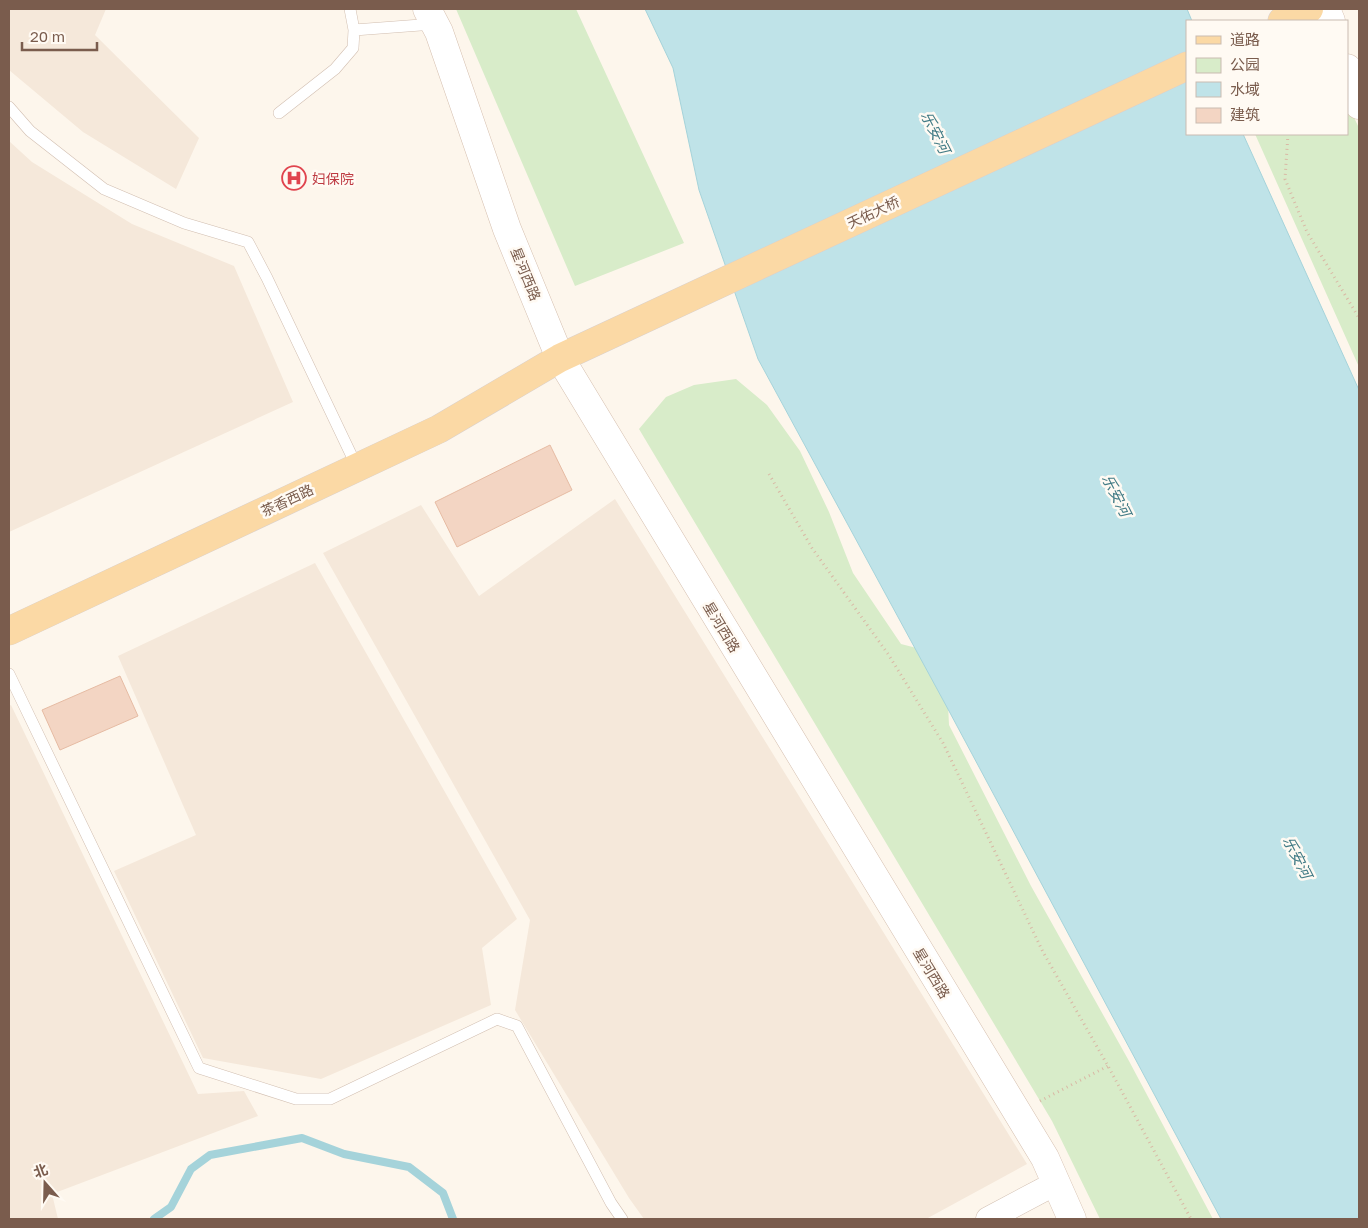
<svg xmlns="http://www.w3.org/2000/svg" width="1368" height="1228" font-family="'Golos Text','Noto Sans SC',sans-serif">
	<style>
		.residential { fill: #f5e8da }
		.green { fill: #d8ecc9 }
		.water { fill: #bfe3e8; stroke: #a5d3da }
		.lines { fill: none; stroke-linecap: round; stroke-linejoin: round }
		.stream { stroke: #a5d3da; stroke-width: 8 }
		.building { fill: #f3d5c3; stroke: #e6bba3 }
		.lane-casing { stroke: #d1beb0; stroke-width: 12 }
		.street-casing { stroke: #d1beb0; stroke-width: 25 }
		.secondary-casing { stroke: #d6c0b0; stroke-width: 29 }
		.primary-casing { stroke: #dad1cd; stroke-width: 29 }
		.path { stroke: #d9b8a5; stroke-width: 3; stroke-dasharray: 1 4; stroke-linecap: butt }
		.lane { stroke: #fff; stroke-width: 11 }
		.street { stroke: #fff; stroke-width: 24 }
		.secondary { stroke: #fff; stroke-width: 28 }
		.primary { stroke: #fbd9a5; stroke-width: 28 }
		.labels { text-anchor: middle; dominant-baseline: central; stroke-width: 5; stroke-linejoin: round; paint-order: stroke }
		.health-label { font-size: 14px; fill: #be3a42; stroke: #fffaf3; text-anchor: start }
		.street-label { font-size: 14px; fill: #7a5c4d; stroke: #fffaf3 }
		.water-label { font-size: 15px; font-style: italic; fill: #437c86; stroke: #fffaf3 }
	</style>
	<rect width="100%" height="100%" fill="#fdf6ec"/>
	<path class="residential" d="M9 9H106L95 35 199 138 176 189 83 132 9 70Z
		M9 141 32 162 132 224 234 266 293 402 9 532Z
		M615 499 1027 1164 926 1219H644L629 1198 515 1010 530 920 323 553 421 505 479 596Z
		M315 563 517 919 482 948 491 1005 321 1079 203 1058 114 871 196 835 118 656Z
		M11 705 198 1094 244 1091 258 1116 52 1194 58 1219H9V706Z"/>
	<path class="green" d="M456 9H576L684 243 575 286Z
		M1347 103 1359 128V367L1255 134H1347Z
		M736 379 767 405 800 451 829 512 853 573 901 644 932 652 947 684 949 725 1031 886 1129 1061 1213 1219H1100L1052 1121 639 429 666 397 694 385Z"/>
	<path class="water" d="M645 9H1187L1192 21H1187V134H1243L1359 390V1219H1221L949 711 758 359 699 190 673 68Z"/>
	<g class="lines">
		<path class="stream" d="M154 1219 171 1207 191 1169 210 1155 302 1138 344 1154 409 1167 443 1193 453 1219"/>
	</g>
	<path class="building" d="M550 445 572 490 457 547 435 502Z
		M120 676 138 716 60 750 42 710Z"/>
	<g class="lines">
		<g class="lane-casing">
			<path id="lane" d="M354 30 434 24
				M9 107 30 131 104 189 184 223 248 242 267 278 357 467
				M279 113 335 69 353 48 354 30 350 9
				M9 674 199 1068 296 1099H330L497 1019 517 1026 611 1203 622 1219"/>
		</g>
		<g class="street-casing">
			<path id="street" d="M988 1219 1056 1183"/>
		</g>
		<g class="secondary-casing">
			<path id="secondary" d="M427 9 439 32 507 229 560 358 1045 1158 1072 1219
				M1326 9 1331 21
				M1347 68 1359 105"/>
		</g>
		<g class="primary-casing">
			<path id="primary" d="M1282 21 1309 9
				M9 631 439 429 560 358 1187 66"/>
		</g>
		<path class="path" d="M1288 134 1285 179 1307 232 1359 318
			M769 474 812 548 888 654 943 743 1043 952 1108 1066 1191 1219
			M1040 1101 1108 1066"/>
		<use href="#lane" class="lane"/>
		<use href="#street" class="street"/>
		<use href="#secondary" class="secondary"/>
		<use href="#primary" class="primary"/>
	</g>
	<defs>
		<g id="hospital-ring" transform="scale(1.25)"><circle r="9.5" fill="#fffaf3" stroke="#e0444e" stroke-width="1.5"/><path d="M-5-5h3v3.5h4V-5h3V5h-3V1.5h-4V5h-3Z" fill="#e0444e"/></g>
	</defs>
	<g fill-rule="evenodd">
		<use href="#hospital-ring" x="294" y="178"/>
	</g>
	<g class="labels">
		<g class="health-label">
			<text x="312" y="178">妇保院</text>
		</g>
		<g class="street-label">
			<text transform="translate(873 212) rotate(-25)">天佑大桥</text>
			<text transform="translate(526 274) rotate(68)">星河西路</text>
			<text transform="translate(287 500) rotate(-25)">茶香西路</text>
			<text transform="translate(722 627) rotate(59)">星河西路</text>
			<text transform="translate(932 973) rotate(59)">星河西路</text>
		</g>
		<g class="water-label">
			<text transform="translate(936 132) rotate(63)">乐安河</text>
			<text transform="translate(1117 495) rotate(63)">乐安河</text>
			<text transform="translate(1298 857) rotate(63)">乐安河</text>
		</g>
	</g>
	<rect width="1368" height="1228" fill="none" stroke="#7a5c4d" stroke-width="20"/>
	<rect x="1186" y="20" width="162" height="115" fill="#fffaf3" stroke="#cabbb1"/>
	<rect x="1196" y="36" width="25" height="8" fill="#fbd9a5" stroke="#cabbb1"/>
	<text x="1230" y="45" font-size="15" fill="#7a5c4d">道路</text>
	<rect x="1196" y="58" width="25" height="15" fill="#d8ecc9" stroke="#cabbb1"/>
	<text x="1230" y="70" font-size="15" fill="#7a5c4d">公园</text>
	<rect x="1196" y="82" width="25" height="15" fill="#bfe3e8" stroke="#cabbb1"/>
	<text x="1230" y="95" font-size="15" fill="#7a5c4d">水域</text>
	<rect x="1196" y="108" width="25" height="15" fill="#f3d5c3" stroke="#cabbb1"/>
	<text x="1230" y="120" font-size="15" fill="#7a5c4d">建筑</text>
	<g transform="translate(45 1183) rotate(340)" stroke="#fffaf3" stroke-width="4" paint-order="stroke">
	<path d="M0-4L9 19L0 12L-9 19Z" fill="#7a5c4d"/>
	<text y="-8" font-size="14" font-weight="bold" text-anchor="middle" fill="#7a5c4d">北</text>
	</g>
	<path d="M22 42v8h75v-8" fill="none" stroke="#7a5c4d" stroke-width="2.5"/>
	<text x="30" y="42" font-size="15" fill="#7a5c4d" stroke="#fffaf3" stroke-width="4" paint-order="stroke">20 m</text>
</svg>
